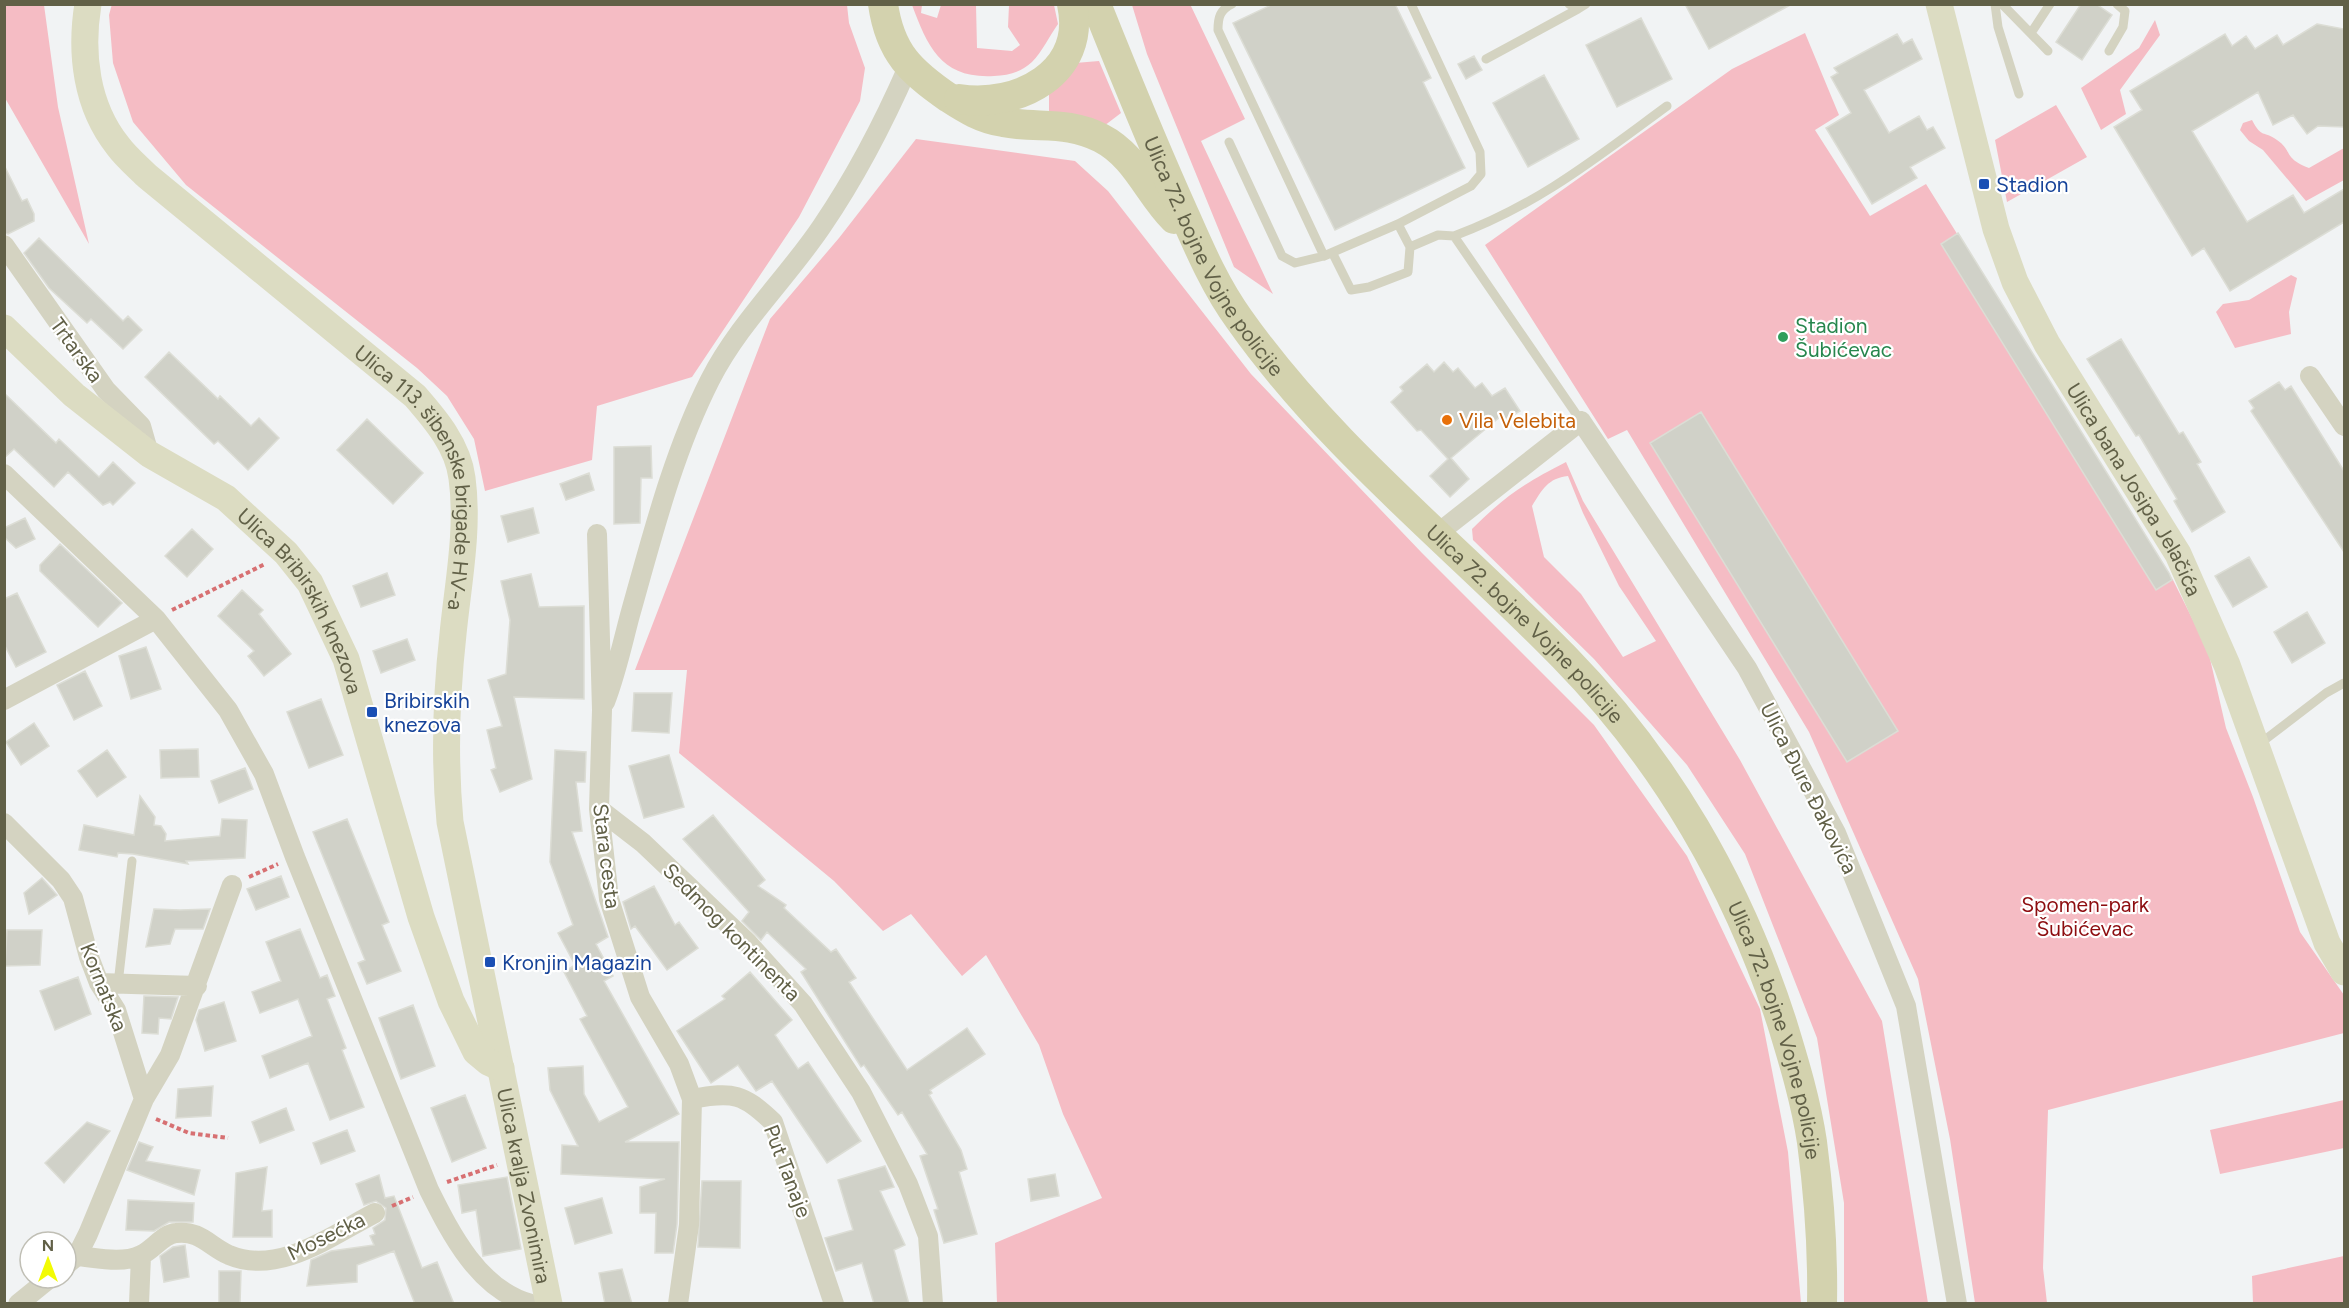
<svg xmlns="http://www.w3.org/2000/svg" width="2349" height="1308" font-family="Figtree,sans-serif">
	<style>
		.green { fill: #f5bcc4; fill-rule: evenodd }
		.building { fill: #d0d1c8; stroke: #dcddd5; stroke-width: 1.5 }
		.lines { fill: none; stroke-linecap: round; stroke-linejoin: round }
		.path { stroke: #d77072; stroke-width: 4; stroke-dasharray: 4.5 3; stroke-linecap: butt }
		.lane { stroke: #d4d3c1; stroke-width: 9 }
		.street { stroke: #d4d3c1; stroke-width: 20 }
		.secondary { stroke: #dcdcc2; stroke-width: 27 }
		.primary { stroke: #d3d2ae; stroke-width: 30 }
		.transit-dot { fill: #1a4fb4; stroke: #fff; stroke-width: 2 }
		.leisure-dot { fill: #2e9e5b; stroke: #fff; stroke-width: 2 }
		.food-dot { fill: #e8710a; stroke: #fff; stroke-width: 2 }
		.labels { text-anchor: middle; dominant-baseline: central; stroke-width: 4.5; stroke-linejoin: round; paint-order: stroke }
		.transit-label { font-size: 21px; fill: #164399; stroke: #fff; text-anchor: start }
		.street-label { font-size: 21px; fill: #616047; stroke: #fff }
		.leisure-label { font-size: 21px; fill: #27864d; stroke: #fff; text-anchor: start }
		.food-label { font-size: 21px; fill: #c56008; stroke: #fff; text-anchor: start }
		.park-label { font-size: 21px; fill: #8d0d10; stroke: #fff }
	</style>
	<rect width="100%" height="100%" fill="#f1f3f4"/>
	<path class="green" d="M112 4 847 5 849 23 865 68 860 101 799 217 692 377 597 406 592 460 485 491 474 439 447 396 417 368 186 185 133 122 113 63 109 15Z
		M1190 4 1245 119 1201 141 1273 294 1234 267 1147 54 1132 5Z
		M4 5H44L58 107 89 244 5 98Z
		M912 5H922L921 13 937 18 941 5H976L977 48 1012 51 1020 45 1008 27 1009 5H1054L1058 24C1050 35 1042 52 1032 62 1020 73 1008 75 994 76 942 79 928 48 912 5Z
		M2155 20 2160 35 2120 90 2126 114 2101 130 2081 88 2139 48Z
		M1805 33 1839 115 1815 130 1870 216 1926 184 2173 580 2208 650 2226 728 2253 797 2300 932 2344 995V1033L2048 1110 2043 1268 2047 1303H1975L1950 1139 1918 979 1809 732 1627 430 1608 439 1485 245 1732 69Z
		M1099 61 1121 113 1100 129 1049 115V92L1075 63Z
		M2056 105 2087 157 2007 202 1995 140Z
		M2252 120C2262 139 2263 130 2277 140 2293 151 2283 158 2309 168L2344 148V180L2306 201 2263 150 2249 141 2240 130 2243 123Z
		M916 139 1075 161 1108 191 1251 374 1422 553 1594 725 1687 856 1760 1009 1788 1152 1801 1303H997L995 1243 1102 1198 1063 1114 1039 1045 986 955 962 976 911 914 883 931 834 881 679 753 687 670H635L770 319 839 238Z
		M2291 275 2297 278 2289 312 2291 334 2235 348 2216 312 2223 304 2249 300Z
		M1566 462 1583 501 1740 760 1882 1021 1928 1303H1844V1203L1817 1038 1745 854 1687 765 1594 659 1473 540 1472 529C1505 496 1525 483 1566 462ZM1568 476 1583 513 1619 586 1656 641 1623 657 1581 594 1544 557 1532 506C1542 490 1548 478 1568 476Z
		M2344 1100V1148L2220 1174 2210 1130Z
		M2344 1256V1303H2253L2252 1276Z"/>
	<path class="building" d="M1273 4H1395L1431 78 1423 82 1465 168 1335 230 1233 23Z
		M1685 4H1792L1709 49Z
		M2081 4H2096L2112 15 2082 60 2056 42Z
		M1641 18 1672 79 1617 107 1586 45Z
		M2317 24 2344 29V127L2318 126 2307 134 2293 115 2273 125 2258 92 2192 131 2247 222 2293 195 2304 213 2344 189V222L2230 291 2204 248 2192 256 2114 127 2142 110 2130 91 2225 34 2232 46 2246 36 2255 49 2277 35 2283 45Z
		M1897 34 1903 44 1912 39 1922 59 1864 90 1889 133 1919 116 1927 130 1933 127 1945 148 1910 167 1917 178 1872 204 1826 128 1851 113 1831 77 1838 73 1834 68Z
		M1474 56 1482 70 1466 79 1458 64Z
		M1544 75 1579 139 1528 167 1493 103Z
		M4 165 22 201 27 199 34 214V221L8 234 4 233Z
		M1958 233 2169 573 2172 580 2156 590 1941 244Z
		M39 238 123 321 128 316 142 330 123 349 91 319 87 323 49 288 24 253Z
		M2121 339 2179 434 2183 432 2201 462 2197 464 2225 512 2192 532 2174 501 2177 499 2139 435 2136 436 2087 359Z
		M169 352 218 399 220 396 251 426 259 418 279 438 248 470 218 441 214 444 145 377Z
		M1444 362 1453 372 1458 368 1475 388 1482 383 1492 396 1505 388 1520 411 1505 420 1501 416 1451 458 1469 479 1450 497 1430 476 1448 459 1421 430 1417 431 1391 402 1403 391 1400 387 1427 364 1434 372Z
		M2279 382 2285 390 2291 386 2344 471V552L2251 411 2254 408 2249 401Z
		M4 393 56 443 59 439 99 477 113 462 135 483 113 505 110 502 103 505 68 472 54 487 14 449 4 458Z
		M1701 412 1898 731 1847 762 1650 443Z
		M367 419 423 473 393 504 337 450Z
		M651 446 652 478H641L640 523 614 524V447Z
		M589 473 594 490 566 500 560 484Z
		M533 508 539 533 508 542 501 516Z
		M25 518 35 539 16 548 4 537V528Z
		M192 529 213 549 187 577 165 556Z
		M60 544 122 603 98 627 40 571V565Z
		M2249 557 2267 587 2233 607 2215 576Z
		M387 573 395 595 361 607 353 586Z
		M531 574 539 607 584 606V699L514 697 532 779 500 792 491 770 496 768 487 730 502 726 488 680 506 674 510 620 501 581Z
		M242 590 263 610 259 614 291 654 264 676 248 656 254 651 218 616Z
		M17 593 46 652 16 667 4 644V599Z
		M2307 612 2325 643 2292 663 2274 632Z
		M407 639 415 660 381 673 373 651Z
		M146 647 161 689 131 699 119 656Z
		M85 671 102 706 74 720 57 685Z
		M634 693H672L669 733 632 731Z
		M321 699 343 755 309 768 287 712Z
		M34 723 49 746 21 765 6 742Z
		M198 749 199 777 161 778 160 750Z
		M107 750 126 777 97 797 78 771Z
		M555 750 586 752 585 782H576L582 831 572 832 608 937 596 944 613 976 604 981 679 1114 625 1142H679L677 1224 673 1253H655L656 1213H640V1187L665 1179 561 1174 562 1145 578 1146 550 1090 548 1068 583 1066 584 1094 599 1122 628 1107 580 1019 587 1016 564 972 575 965 558 933 573 925 550 862Z
		M669 755 684 807 644 818 629 766Z
		M245 768 253 789 219 803 211 781Z
		M140 796 155 817 154 825 161 826 166 834 165 841 220 836 222 819 247 820 245 858 186 861 188 864 133 854 118 853 117 857 79 850 84 825 134 835Z
		M713 815 765 880 758 886 786 905 784 908 831 952 836 949 856 978 849 982 907 1070 967 1028 985 1054 930 1090 932 1093 929 1095 961 1150 967 1169 959 1172 977 1234 944 1243 934 1210 938 1209 920 1156 927 1154 902 1112 898 1115 864 1065 861 1067 801 972 806 969 767 932 761 940 742 921 749 912 683 839Z
		M347 819 389 922 382 925 401 971 367 984 358 963 365 960 313 832Z
		M281 876 289 897 256 910 247 889Z
		M42 878 57 895 29 914 24 893Z
		M654 886 675 925 679 922 698 948 667 970 635 926 631 929 623 902Z
		M154 909 180 910 210 909 203 929H175L170 944 146 947Z
		M300 929 320 978 327 975 335 996 327 999 346 1048 342 1050 364 1107 330 1120 308 1063 270 1078 262 1056 312 1036 298 999 260 1013 252 992 281 981 266 942Z
		M7 930H42L40 965 5 966Z
		M750 972 792 1020 775 1035 798 1069 808 1062 861 1141 827 1163 772 1081 756 1091 738 1065 711 1083 677 1031 725 999 722 996Z
		M78 977 91 1014 55 1030 40 991Z
		M144 996 178 997 171 1019 159 1018 158 1034 142 1033Z
		M224 1002 236 1041 205 1051 196 1020 199 1010Z
		M413 1005 435 1066 401 1079 379 1018Z
		M213 1086 211 1116 176 1118 178 1089Z
		M465 1095 486 1148 452 1162 431 1108Z
		M286 1108 294 1130 260 1143 252 1122Z
		M87 1122 110 1131 64 1183 45 1163Z
		M347 1130 355 1151 321 1164 313 1143Z
		M139 1142 153 1147 146 1161 200 1170 194 1195 127 1170Z
		M885 1166 894 1187 880 1191 905 1245 894 1250 909 1304H874L862 1263 836 1271 825 1238 853 1230 838 1180Z
		M267 1167 262 1211 272 1210V1237H233L236 1173Z
		M1055 1174 1059 1196 1031 1201 1028 1179Z
		M379 1175 385 1198 394 1196 422 1268 437 1262 454 1304H415L394 1251 357 1265V1282L307 1286 311 1260 331 1251 374 1245 370 1236 375 1234 373 1228 385 1220 386 1208 376 1201 364 1205 356 1184Z
		M507 1177 521 1249 483 1256 476 1210 462 1213 458 1185Z
		M702 1181H741L740 1248 698 1247Z
		M602 1198 612 1233 575 1244 565 1208Z
		M128 1200 194 1203 193 1222H169L154 1231 126 1230Z
		M185 1245 189 1277 164 1282 160 1256 173 1247Z
		M622 1269 632 1304H605L599 1273Z
		M219 1271H241L240 1304H219Z"/>
	<g class="lines">
		<path class="path" d="M172 610 265 564
			M249 877 278 864
			M156 1119 189 1133 228 1138
			M447 1182 497 1165
			M392 1206 413 1197"/>
		<path class="lane" d="M1232 4C1220 10 1218 17 1218 30L1324 256 1398 224 1471 186 1481 174 1480 152 1411 4
			M1569 4 1578 9 1586 4
			M1995 4 1998 27 2019 94
			M2002 4 2048 51
			M2031 33 2050 4
			M2109 51 2123 27 2125 11 2117 4
			M1486 59 1578 9
			M1229 142 1282 256 1295 263 1324 256
			M1398 224 1410 247 1438 235 1454 236 1581 421
			M1454 236C1538 205 1596 158 1667 106
			M1333 254 1351 290 1369 287 1408 272 1410 247
			M2258 745 2326 693 2344 683
			M118 984 132 861"/>
		<path class="street" d="M4 245 106 390 141 426 149 454
			M2310 376 2344 426
			M4 474 156 619 228 710 264 774 295 857 429 1190C451 1234 479 1290 531 1304
			M597 534 602 710 599 809 609 899 640 997 679 1064 692 1099 689 1225 678 1304
			M1437 534 1581 421 1747 668 1836 833 1906 1006 1957 1304
			M4 700 156 619
			M605 702C616 674 622 645 630 615 652 537 673 453 710 380 739 323 787 278 822 226 856 176 884 122 908 67
			M599 809 643 843 747 942 803 1004 861 1092 908 1184 928 1236 933 1304
			M4 823 61 880 73 898 89 957 99 983 116 1010 144 1099
			M99 983 197 986
			M692 1099C734 1091 743 1094 773 1122L834 1304
			M77 1256C98 1258 122 1264 141 1255 153 1250 163 1234 176 1233 200 1230 209 1246 229 1255 279 1276 332 1235 375 1213
			M66 1265 77 1256 88 1234 144 1099 170 1055 232 885
			M18 1304 50 1278
			M139 1304 141 1256"/>
		<g class="secondary">
			<path id="s1" d="M88 4C80 53 86 106 118 146 126 157 137 166 147 176L415 396C436 420 458 446 462 478 469 529 458 583 453 634 446 697 444 758 450 822L549 1304"/>
			<path id="s2" d="M1939 4 1996 229 2015 282 2047 344 2178 554 2227 665 2327 943 2344 972"/>
			<path id="s3" d="M4 328 74 395 149 454 226 498 286 553 310 583 346 659 421 917 451 1001 476 1052 488 1062 501 1068"/>
		</g>
		<g class="primary">
			<path d="M883 4C890 53 911 72 949 98 966 109 982 119 1003 122 1038 129 1066 120 1101 138 1136 156 1148 193 1174 219"/>
			<path id="s4" d="M1096 4C1122 69 1148 133 1176 196 1195 238 1212 282 1239 319 1329 447 1455 545 1564 657 1665 760 1738 886 1782 1023 1794 1062 1806 1102 1812 1142 1819 1195 1823 1251 1822 1304"/>
			<path d="M959 99C1018 108 1087 73 1072 4"/>
		</g>
	</g>
	<g class="transit-dot">
		<rect x="1978" y="178" width="12" height="12" rx="3"/>
		<rect x="366" y="706" width="12" height="12" rx="3"/>
		<rect x="484" y="956" width="12" height="12" rx="3"/>
	</g>
	<circle class="leisure-dot" cx="1783" cy="337" r="6"/>
	<circle class="food-dot" cx="1447" cy="420" r="6"/>
	<g class="labels">
		<g class="transit-label">
			<text x="1996" y="184">Stadion</text>
			<text x="384" y="700">Bribirskih<tspan x="384" dy="24">knezova</tspan></text>
			<text x="502" y="962">Kronjin Magazin</text>
		</g>
		<g class="street-label">
			<text stroke="none"><textPath href="#s4" startOffset="279">Ulica 72. bojne Vojne policije</textPath></text>
			<text transform="translate(77 350) rotate(54)">Trtarska</text>
			<text stroke="none"><textPath href="#s1" startOffset="615">Ulica 113. šibenske brigade HV-a</textPath></text>
			<text stroke="none"><textPath href="#s2" startOffset="528">Ulica bana Josipa Jelačića</textPath></text>
			<text stroke="none"><textPath href="#s3" startOffset="411">Ulica Bribirskih knezova</textPath></text>
			<text stroke="none"><textPath href="#s4" startOffset="765">Ulica 72. bojne Vojne policije</textPath></text>
			<text transform="translate(1809 788) rotate(63)">Ulica Đure Đakovića</text>
			<text transform="translate(607 856) rotate(83)">Stara cesta</text>
			<text transform="translate(732 932) rotate(45)">Sedmog kontinenta</text>
			<text transform="translate(104 987) rotate(68)">Kornatska</text>
			<text stroke="none"><textPath href="#s4" startOffset="1251">Ulica 72. bojne Vojne policije</textPath></text>
			<text transform="translate(788 1171) rotate(69)">Put Tanaje</text>
			<text stroke="none"><textPath href="#s1" startOffset="1350">Ulica kralja Zvonimira</textPath></text>
			<text transform="translate(326 1236) rotate(-26)">Mosećka</text>
		</g>
		<g class="leisure-label">
			<text x="1795" y="325">Stadion<tspan x="1795" dy="24">Šubićevac</tspan></text>
		</g>
		<g class="food-label">
			<text x="1459" y="420">Vila Velebita</text>
		</g>
		<g class="park-label">
			<text x="2085" y="904">Spomen-park<tspan x="2085" dy="24">Šubićevac</tspan></text>
		</g>
	</g>
	<rect width="2349" height="1308" fill="none" stroke="#616047" stroke-width="12"/>
	<g transform="translate(48 1260)"><circle r="28" fill="#ffffff" stroke="#c0bfb5" stroke-width="1.5"/>
	<path d="M0-4.5L10 22L0 15L-10 22Z" fill="#f2fb04"/>
	<text y="-9" font-size="16" font-weight="bold" text-anchor="middle" fill="#616047">N</text>
	</g>
</svg>
